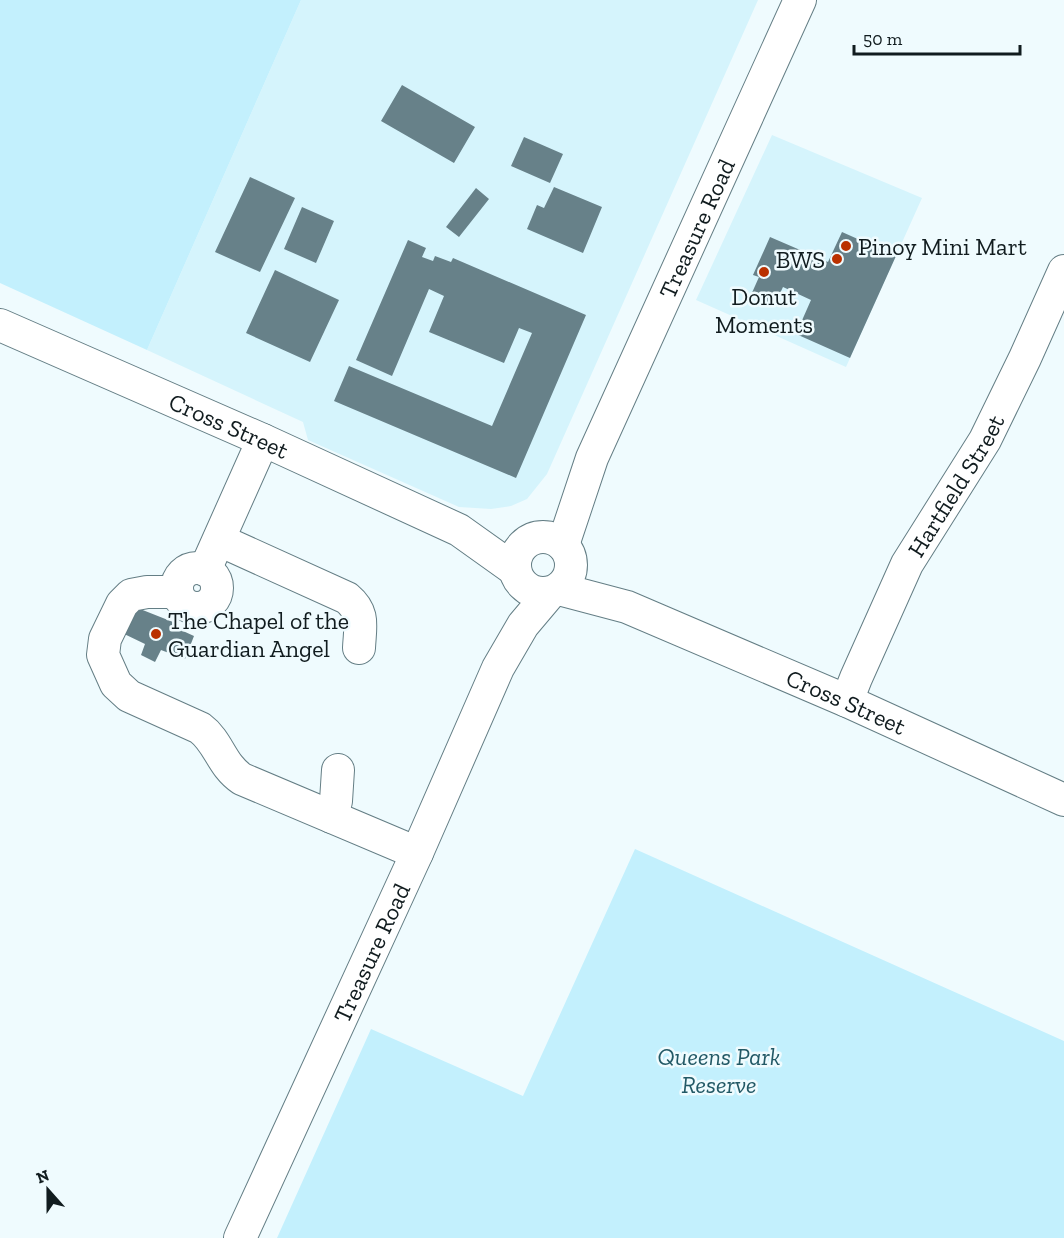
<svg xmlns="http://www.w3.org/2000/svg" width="1064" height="1238" font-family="'Zilla Slab',serif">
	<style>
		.built { fill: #d5f4fc }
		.green { fill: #c3f0fd }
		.building { fill: #678189 }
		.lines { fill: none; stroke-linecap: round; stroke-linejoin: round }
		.minor-casing { stroke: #647e85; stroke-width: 34 }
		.minor { stroke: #fff; stroke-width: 32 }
		.poi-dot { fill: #ba3100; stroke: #effbfe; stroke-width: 2 }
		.labels { text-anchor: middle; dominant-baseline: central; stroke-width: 5; stroke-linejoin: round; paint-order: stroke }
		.street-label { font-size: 24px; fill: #111c1f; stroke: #effbfe }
		.poi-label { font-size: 24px; fill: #111c1f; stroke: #effbfe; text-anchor: start }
		.park-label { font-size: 24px; font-style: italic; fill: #225966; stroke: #effbfe }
	</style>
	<rect width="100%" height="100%" fill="#effbfe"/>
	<path class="built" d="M301 0H758L547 474 527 499 511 506 491 509 459 507 308 440 303 422 147 350Z
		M772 135 922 198 846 367 696 300Z"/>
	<path class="green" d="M0 0H301L147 350 0 283Z
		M635 849 1064 1041V1238H277L371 1029 523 1096Z"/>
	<path class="building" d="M402 85 475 127 454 163 381 121Z
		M524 137 563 154 550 183 511 166Z
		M250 177 295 198 260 272 215 252Z
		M554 187 602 207 583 253 527 229 537 205 544 208Z
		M476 188 489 199 459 237 446 227Z
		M302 207 334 221 316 263 284 249Z
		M842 232 896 256 850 358 796 334 811 300 783 287 774 306 751 295 759 277 753 275 770 237 828 262Z
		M408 240 426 248 422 257 433 261 435 256 451 262 453 258 586 315 516 478 334 401 349 366 492 426 532 333 519 328 504 363 429 332 444 296 429 289 392 376 356 360Z
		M275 270 339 300 310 362 246 333Z
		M130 605 173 622 172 626 194 636 185 659 161 650 155 662 141 655 145 644 118 631Z"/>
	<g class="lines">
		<g class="minor-casing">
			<g id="minor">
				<path id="s1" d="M0 325 263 440 459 530 515 570"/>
				<circle cx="543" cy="565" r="28"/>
				<path d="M219 540 347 598C365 613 360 626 359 648"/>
				<path id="s2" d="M563 545 592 458 800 0"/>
				<circle cx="197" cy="588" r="20"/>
				<path d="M205 570 263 440"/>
				<path id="s3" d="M559 589 627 607 847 701 1064 800"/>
				<path d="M177 592H147L131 595 122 604 105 639 103 655 116 684 129 696 200 728C219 742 221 765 242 779L417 853"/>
				<path id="s4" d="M847 701 856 678 907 564 985 440 1025 358 1064 271"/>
				<path d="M332 817 336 801 338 770"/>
				<path id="s5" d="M240 1238 417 853 498 668 523 625 550 593"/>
			</g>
		</g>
		<use href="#minor" class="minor"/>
	</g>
	<g class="poi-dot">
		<circle cx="846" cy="246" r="6"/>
		<circle cx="837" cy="259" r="6"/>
		<circle cx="764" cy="272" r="6"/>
		<circle cx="156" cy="634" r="6"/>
	</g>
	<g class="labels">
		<g class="street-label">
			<text stroke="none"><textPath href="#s2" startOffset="344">Treasure Road</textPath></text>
			<text stroke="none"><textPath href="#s1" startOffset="250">Cross Street</textPath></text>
			<text stroke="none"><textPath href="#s4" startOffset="242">Hartfield Street</textPath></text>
			<text stroke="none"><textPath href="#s3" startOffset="309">Cross Street</textPath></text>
			<text stroke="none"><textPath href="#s5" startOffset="314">Treasure Road</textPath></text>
		</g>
		<g class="poi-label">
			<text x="858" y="246">Pinoy Mini Mart</text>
			<text x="825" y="259" text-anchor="end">BWS</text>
			<text x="764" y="296" text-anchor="middle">Donut<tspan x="764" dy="28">Moments</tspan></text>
			<text x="168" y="620">The Chapel of the<tspan x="168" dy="28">Guardian Angel</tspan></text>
		</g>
		<g class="park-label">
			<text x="719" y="1056">Queens Park<tspan x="719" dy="28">Reserve</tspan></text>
		</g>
	</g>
	<g transform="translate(48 1190) rotate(339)" stroke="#effbfe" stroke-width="4.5" paint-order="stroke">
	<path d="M0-4.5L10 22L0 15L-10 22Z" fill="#111c1f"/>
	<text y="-9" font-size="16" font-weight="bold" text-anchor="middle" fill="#111c1f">N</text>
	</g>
	<path d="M854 45v9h166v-9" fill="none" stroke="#111c1f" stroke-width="3"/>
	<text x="863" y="45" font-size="18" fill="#111c1f" stroke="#effbfe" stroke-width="4.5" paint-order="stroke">50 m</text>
</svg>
